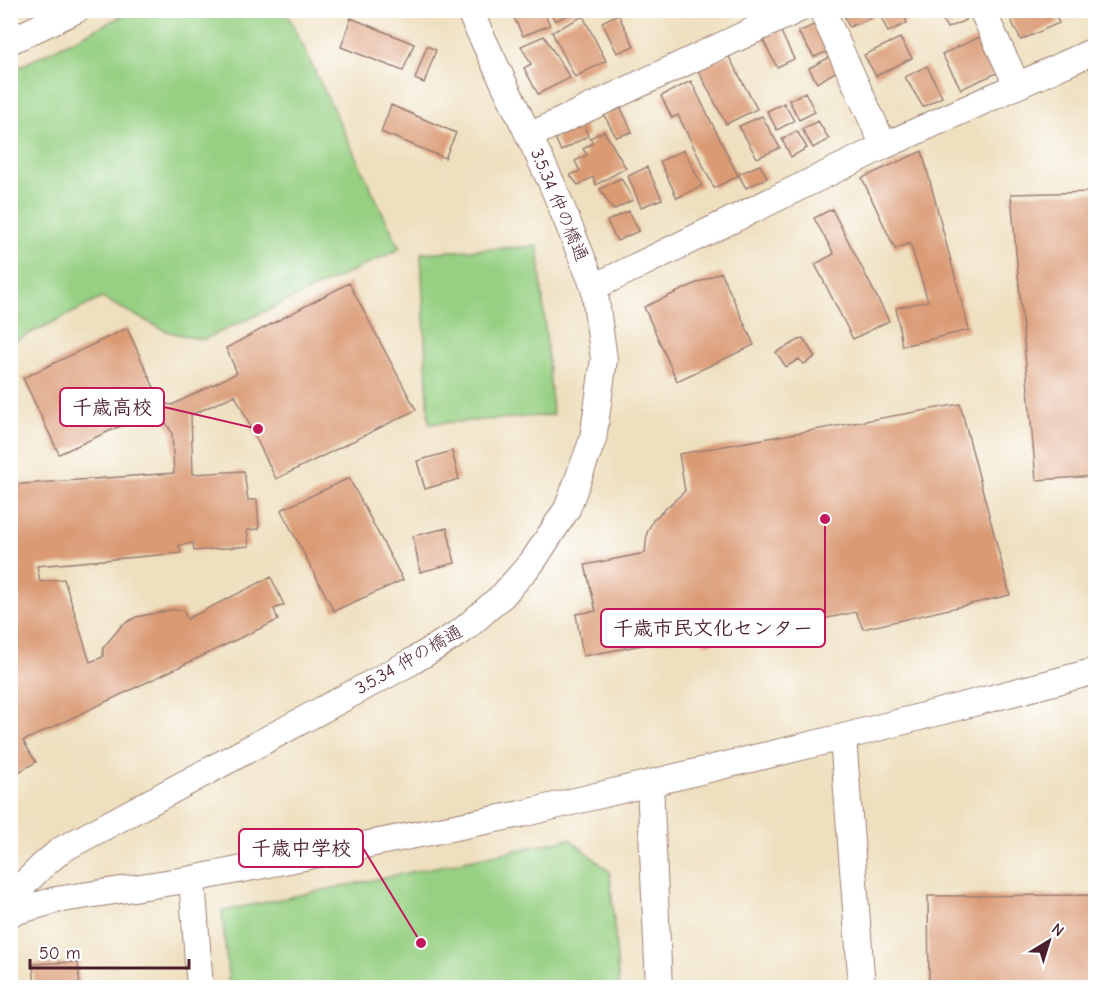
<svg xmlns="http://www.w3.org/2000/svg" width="1106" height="998" font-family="'Comic Neue','Klee One',sans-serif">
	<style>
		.green { fill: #97d083; stroke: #707857; stroke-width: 1.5 }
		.building { fill: #da9a73 }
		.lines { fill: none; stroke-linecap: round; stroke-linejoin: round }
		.minor-casing { stroke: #9c7f74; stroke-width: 28 }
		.minor { stroke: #fff; stroke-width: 26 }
		.labels { text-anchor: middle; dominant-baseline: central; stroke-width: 4.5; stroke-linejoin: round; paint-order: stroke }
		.street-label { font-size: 18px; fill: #4a1f2b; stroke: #fff }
		.leader { fill: none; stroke: #c2185b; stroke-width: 2 }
		.callout-dot { fill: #c2185b; stroke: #fff; stroke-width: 2 }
		.callout { fill: #fff; stroke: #c2185b; stroke-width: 2 }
		.callout-label { font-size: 20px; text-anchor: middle; font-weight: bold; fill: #4a1f2b }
	</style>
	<rect width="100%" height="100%" fill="#fff"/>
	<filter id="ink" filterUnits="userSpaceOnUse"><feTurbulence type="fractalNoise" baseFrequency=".0167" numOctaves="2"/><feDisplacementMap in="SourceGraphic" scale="12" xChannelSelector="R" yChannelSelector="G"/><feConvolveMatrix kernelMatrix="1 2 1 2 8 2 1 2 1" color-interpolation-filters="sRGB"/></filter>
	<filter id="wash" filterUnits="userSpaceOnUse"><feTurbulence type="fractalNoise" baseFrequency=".008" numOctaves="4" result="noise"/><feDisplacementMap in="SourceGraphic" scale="24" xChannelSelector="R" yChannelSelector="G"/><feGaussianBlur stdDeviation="1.35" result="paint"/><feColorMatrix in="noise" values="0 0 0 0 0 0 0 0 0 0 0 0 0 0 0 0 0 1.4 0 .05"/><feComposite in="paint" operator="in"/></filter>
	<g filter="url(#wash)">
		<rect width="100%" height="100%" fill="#eedfbe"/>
		<path class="green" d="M132 11H286L400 249 203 340 166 331 102 298 11 343V71Z
			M538 246 553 415 429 424 421 253Z
			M570 839 610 872 619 987H229L222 911Z"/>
		<g id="blocks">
			<path class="building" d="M510 10H543L550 25 523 36Z
				M549 10H578L555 21Z
				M842 10H870L873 17 849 27Z
				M878 10H901L907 23 888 32Z
				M937 10H961L966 20 947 28Z
				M1022 10H1053L1059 23 1021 40 1009 16Z
				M618 14 634 46 617 53 602 22Z
				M583 16 606 61 575 77 552 32Z
				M351 18 414 44 403 71 341 47Z
				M814 25 829 51 814 57 798 32Z
				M780 30 794 59 777 67 762 38Z
				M544 36 570 78 538 94 524 68 531 64 521 46Z
				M980 37 997 73 961 89 942 54Z
				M900 38 912 58 876 76 864 55Z
				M427 46 436 50 424 83 415 79Z
				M728 55 757 109 726 124 698 70Z
				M830 57 837 71 817 83 809 68Z
				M927 66 942 97 923 107 905 77Z
				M691 81 738 176 714 188 678 115 672 118 661 96Z
				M805 92 815 112 799 120 789 100Z
				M784 103 794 121 777 130 767 111Z
				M391 105 456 133 445 158 381 132Z
				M621 108 632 132 616 137 604 115Z
				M762 116 780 148 757 158 739 126Z
				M818 121 829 139 813 148 802 129Z
				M583 122 588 136 561 151 556 140 559 133Z
				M604 131 626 168 596 185 593 177 578 185 570 175 580 171 575 161 587 155 583 149 593 143 590 138Z
				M797 131 807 148 791 157 782 139Z
				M684 150 702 186 677 198 660 161Z
				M922 151 969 330 902 346 896 308 928 301 910 243 895 249 862 178Z
				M760 165 767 178 746 188 738 174Z
				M647 167 662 199 641 207 628 176Z
				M621 178 633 200 613 210 600 189Z
				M1096 192V476L1036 480 1011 194Z
				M832 209 889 321 853 339 815 264 834 254 814 218Z
				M629 211 639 231 617 241 607 221Z
				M721 272 754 345 677 381 644 307Z
				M349 283 416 410 276 479 235 395 191 415 193 474 244 471 248 500H257L259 529 247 530 249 546 194 551 193 543 179 545 181 553 37 566 40 582 64 579 90 662 103 657V648L122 625 136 617 170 610H183L187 619 271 577 284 605 274 609 278 620 23 741 36 762 10 777V485L174 473 172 433 158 409 59 454 23 378 127 328 161 403 172 405 237 373 226 348Z
				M803 338 815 357 804 364 799 359 786 367 776 352Z
				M960 404 1010 595 863 629 856 612 704 644 703 634 583 656 576 614 596 611 585 565 645 553 647 533 653 520 685 491 679 454Z
				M452 451 459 479 425 489 417 461Z
				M349 478 403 580 334 611 281 510Z
				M447 528 455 563 420 572 413 536Z
				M1096 895V988H929L928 896Z
				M78 962 80 988H35L33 964Z"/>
		</g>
	</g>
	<g filter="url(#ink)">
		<use href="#blocks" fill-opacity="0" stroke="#9c7f74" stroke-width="1.5"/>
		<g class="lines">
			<g class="minor-casing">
				<path id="minor" d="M822 10 884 146
					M982 10 1017 85
					M10 41 76 10
					M529 136 797 10
					M594 287 884 146 1096 50
					M843 737 862 988
					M650 783 659 988
					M192 879 200 988
					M10 898 41 867 61 850 411 662 462 631 503 595 533 561 567 509 593 439 604 359 594 287 552 184 469 10
					M10 913 56 900 192 879 521 814 843 737 1096 671"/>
			</g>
			<use href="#minor" class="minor"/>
		</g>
	</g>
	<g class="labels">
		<g class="street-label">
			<text transform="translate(559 205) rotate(67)">3.5.34 仲の橋通</text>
			<text transform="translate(409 660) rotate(-30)">3.5.34 仲の橋通</text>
		</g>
	</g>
	<path class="leader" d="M258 429L164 407M825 519L825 628M421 943L363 848"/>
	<g class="callout-dot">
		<circle cx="258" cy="429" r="6"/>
		<circle cx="825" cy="519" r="6"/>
		<circle cx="421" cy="943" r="6"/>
	</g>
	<g class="callout">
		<rect x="60" y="388" width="104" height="38" rx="6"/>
		<rect x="601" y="609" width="224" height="38" rx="6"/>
		<rect x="239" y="829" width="124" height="38" rx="6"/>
	</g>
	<g class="callout-label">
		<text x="112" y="414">千歳高校</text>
		<text x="713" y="635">千歳市民文化センター</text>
		<text x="301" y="855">千歳中学校</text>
	</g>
	<rect width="1106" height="998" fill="none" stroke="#fff" stroke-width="36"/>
	<g transform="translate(1049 941) rotate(38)" stroke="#ffffff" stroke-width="4.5" paint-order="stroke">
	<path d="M0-4.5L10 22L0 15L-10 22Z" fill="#4a1f2b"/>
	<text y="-9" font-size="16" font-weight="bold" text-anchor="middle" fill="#4a1f2b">N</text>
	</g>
	<path d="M30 959v9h159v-9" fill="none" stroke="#4a1f2b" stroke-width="3"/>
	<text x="39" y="959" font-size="18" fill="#4a1f2b" stroke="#ffffff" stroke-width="4.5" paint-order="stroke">50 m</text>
</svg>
